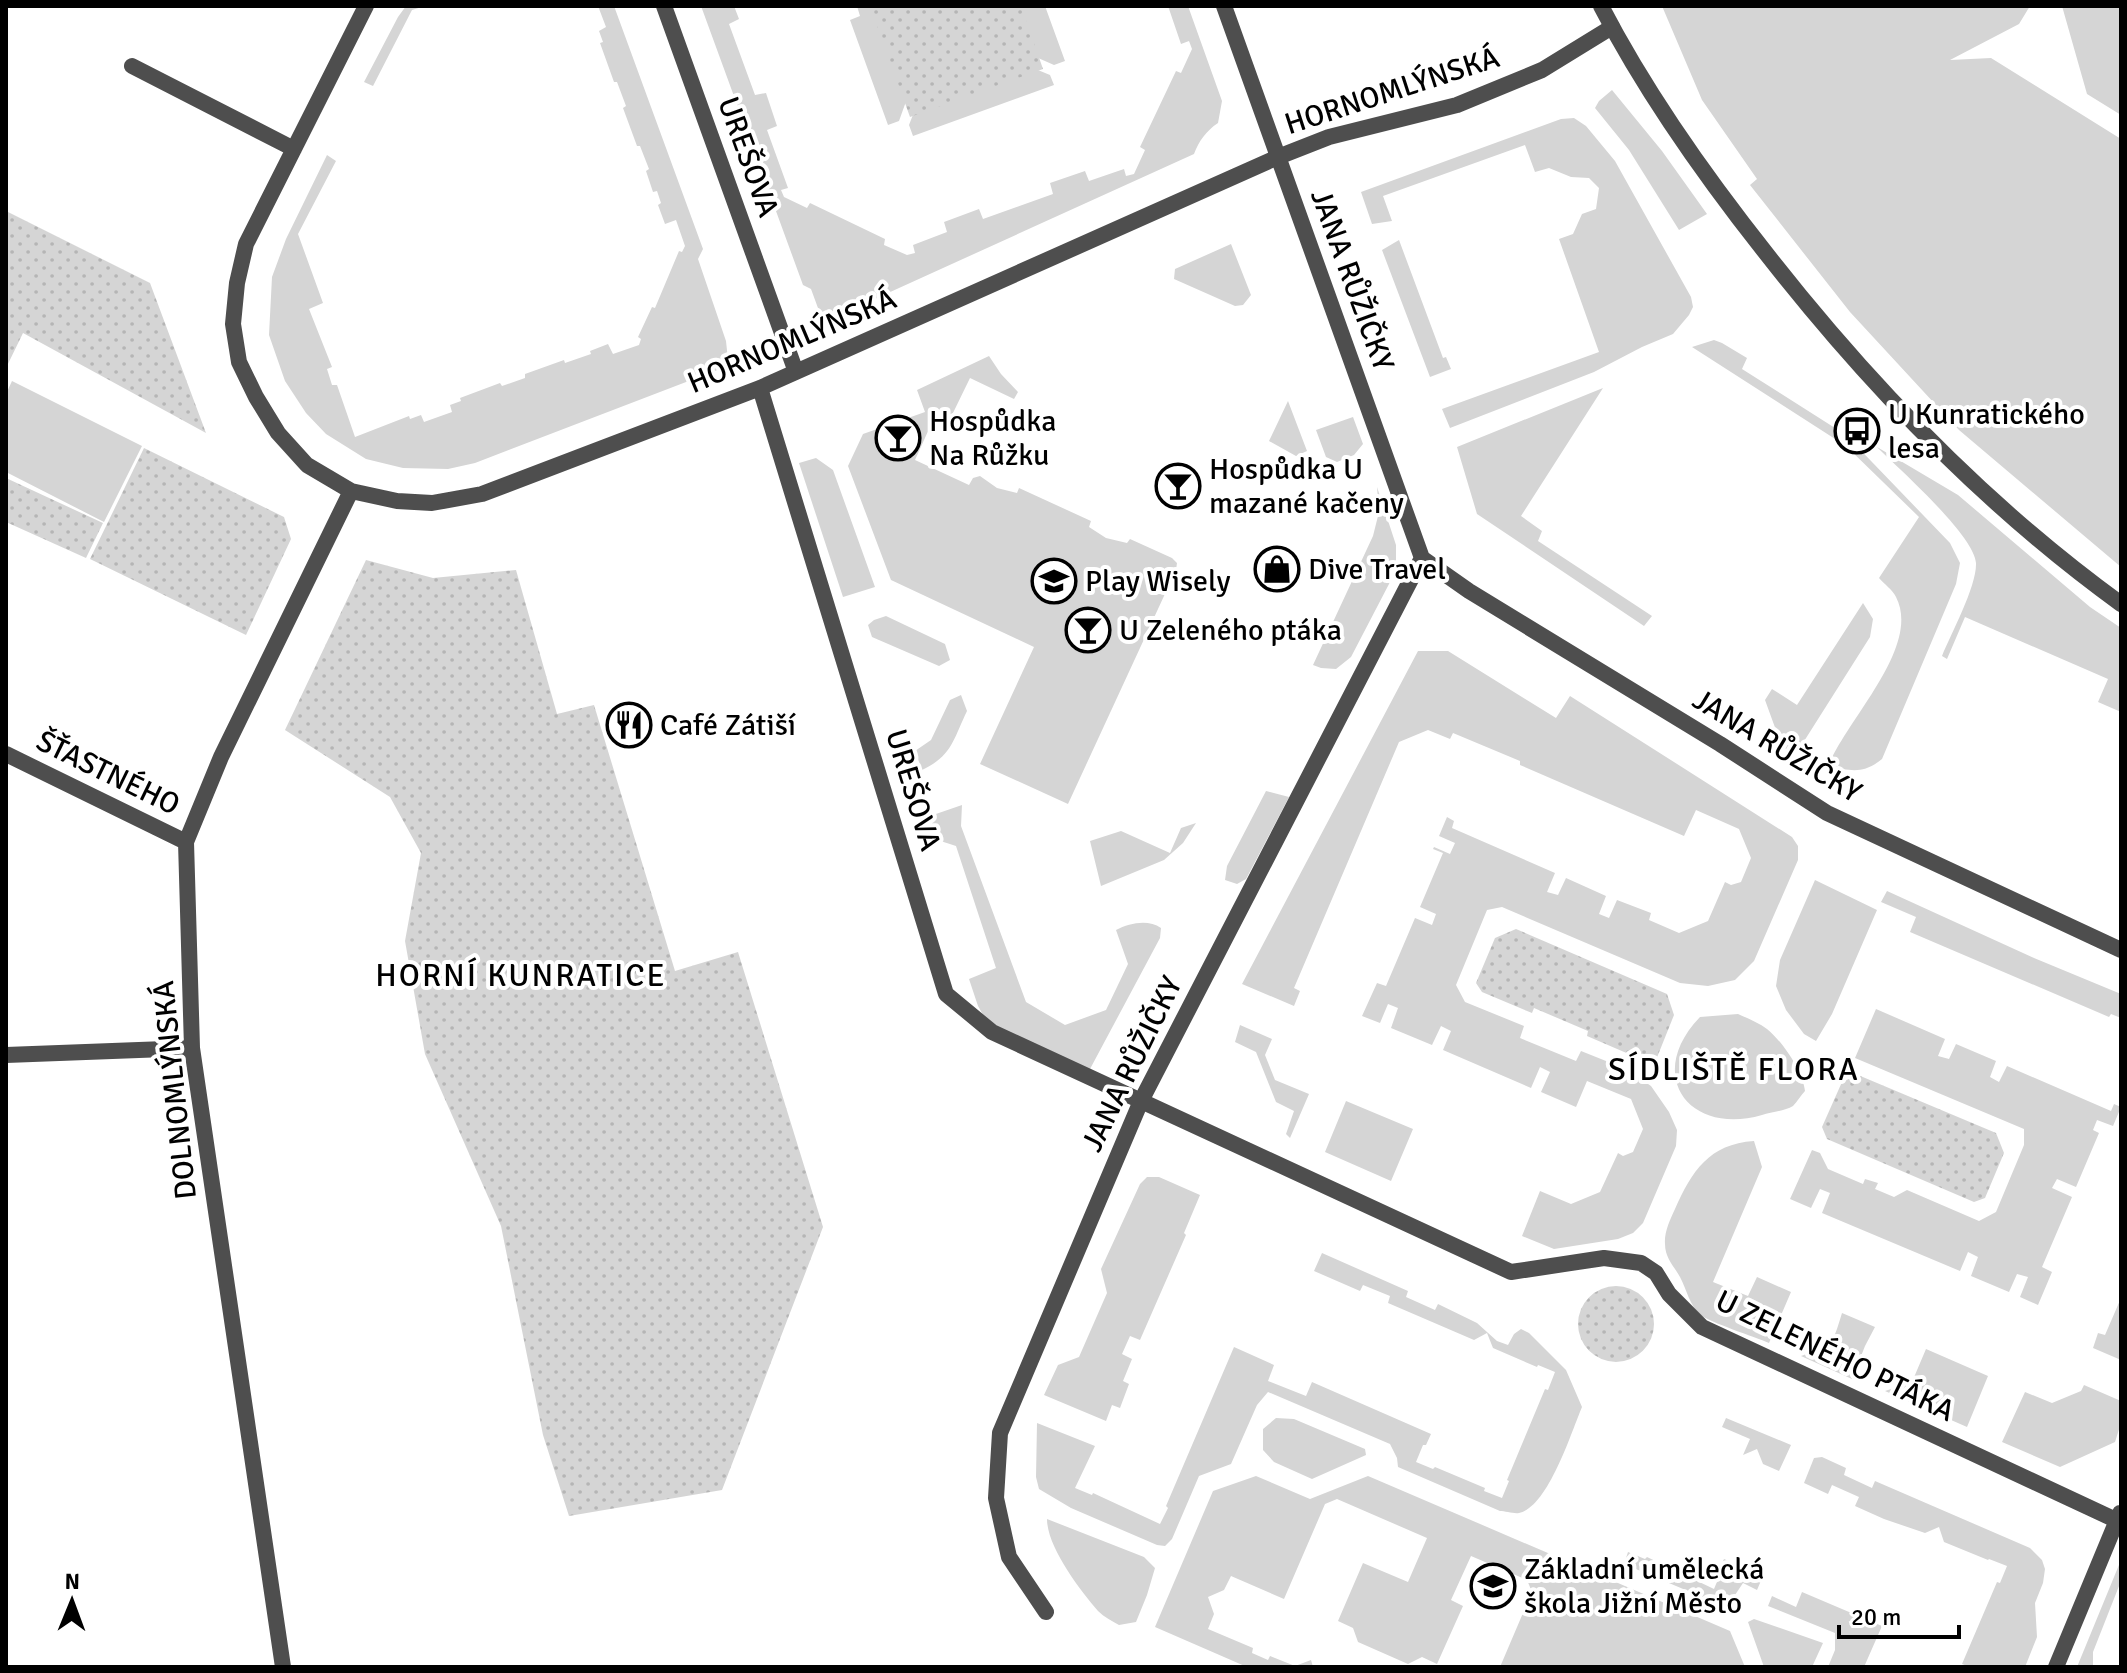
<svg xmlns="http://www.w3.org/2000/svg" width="2127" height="1673" font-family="Signika,sans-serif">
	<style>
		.grass { fill: #d5d5d5 }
		.park { fill: url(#park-dots) }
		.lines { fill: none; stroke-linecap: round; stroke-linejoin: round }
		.minor { stroke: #4e4e4e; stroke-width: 16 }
		.tertiary { stroke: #4e4e4e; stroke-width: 16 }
		.labels { text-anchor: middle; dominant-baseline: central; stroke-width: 8; stroke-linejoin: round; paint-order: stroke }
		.street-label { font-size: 30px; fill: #000; stroke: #fff }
		.poi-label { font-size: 30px; fill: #000; stroke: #fff; text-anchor: start }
		.neighbourhood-label { font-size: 32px; letter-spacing: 2px; fill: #000; stroke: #fff }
	</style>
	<defs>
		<pattern id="park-dots" width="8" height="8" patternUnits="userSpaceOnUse" patternTransform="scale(2)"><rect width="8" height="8" fill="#d5d5d5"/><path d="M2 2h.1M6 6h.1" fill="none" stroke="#b5b5b5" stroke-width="1.8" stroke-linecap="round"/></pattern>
	</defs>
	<rect width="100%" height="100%" fill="#fff"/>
	<path class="grass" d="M406 6H425L412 10 373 86 364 82 398 17Z
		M598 6H614L703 249 698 259 726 341 728 360 720 369 475 463 448 469 403 468 366 459 326 434 306 413 285 381 269 335 272 277 286 239 327 155 336 161 298 234 323 303 309 309 332 367 327 369 332 385H337L355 437 409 416 410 419 421 415 424 422 452 412 450 405 461 401 460 398 500 383 502 386 525 378V374L564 360 565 363 591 354 590 351 608 344 613 354 639 345 641 339 638 337 652 307 655 308 679 251 682 252 685 246 676 220 665 224 658 205 661 203 657 191 653 192 646 171 649 169 640 146H637L623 108 626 106 617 82H614L600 43 603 42 599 31 606 27Z
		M701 6H734L739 19 729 24 755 95 766 93 777 126 767 130 788 188 781 190 784 197 807 208 810 203 885 239 884 245 907 255 915 253 913 245 947 232 944 222 979 209 983 219 1053 194 1050 183 1085 171 1089 181 1124 169 1126 176 1134 174 1145 150 1140 147 1176 71 1181 73 1192 49 1189 41 1181 44 1168 6H1188L1222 101 1218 123C1206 131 1199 141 1194 154L833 318 822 319 811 289 803 285Z
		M857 6H901L923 54 899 121 888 125 850 20 860 16Z
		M990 6H1045L1065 61 1054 65 995 39Z
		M1662 6H2030L2019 24 1950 60 1991 58 2121 139V567L1959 430 1850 312 1750 185 1757 179 1702 100Z
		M2062 6H2121V115L2087 94Z
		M985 48 1050 75 1054 85 913 136 909 125 933 63Z
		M1612 90 1662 151 1707 214 1679 230 1629 150 1595 108 1599 101Z
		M1574 118 1586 126 1615 161 1691 297 1693 307 1689 315 1673 334 1642 347 1594 372 1450 428 1442 409 1599 352 1559 239 1573 234 1582 214 1596 209 1599 188 1589 178 1571 177 1549 168 1535 172 1525 145 1383 196 1392 221 1372 224 1361 192 1561 119Z
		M1399 240 1443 358 1446 357 1451 369 1430 377 1382 250Z
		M1231 244 1251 295 1243 305 1235 306 1174 279 1175 269Z
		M1714 340 1722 343 1747 358 1742 369 1846 435 1950 543 1960 563 1956 584 1882 759C1862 775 1852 770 1828 767 1845 721 1922 647 1896 597 1893 590 1884 584 1879 578L1919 517 1846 446 1692 347Z
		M989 356 1001 374 1018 392 1014 399 970 378 952 415 938 409 915 460 969 485 973 478 980 476 997 488 1017 493 1019 488 1091 521 1089 527 1106 538 1127 543 1130 539 1172 558 1177 563 1176 570 1068 804 980 764 1034 647 891 580 848 466 863 434 925 412 917 390Z
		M12 381 142 446 104 522 6 472V394Z
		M1603 388 1521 516 1542 531 1538 541 1652 616 1644 626 1477 514 1457 447Z
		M1288 401 1307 451 1296 456 1269 441Z
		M1353 417 1363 444 1354 455 1337 462 1326 457 1316 430Z
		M1877 447 1958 495 2090 607 2121 628V712L2098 702 2108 679 1965 617 1947 659 1942 656C1951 634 1977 586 1976 563 1974 535 1899 469 1877 447Z
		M816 458 833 470 875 587 843 597 799 463Z
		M1377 487 1396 545V565L1389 584 1351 657 1336 669 1321 668 1313 665 1373 536 1379 512Z
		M1863 603 1873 619 1870 637 1801 746 1791 754 1781 744 1765 700 1772 689 1797 705Z
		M886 616 945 644 950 660 939 666 872 637 868 625 874 620Z
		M1418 651H1448L1556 718 1570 696 1792 837 1798 846V860L1754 961 1735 980 1708 986 1680 983 1502 907 1487 910 1456 985 1465 1002 1524 1026 1520 1038 1576 1061 1581 1051 1626 1069 1651 1086 1669 1112 1677 1130 1676 1146 1643 1223 1633 1233 1618 1239 1554 1249 1522 1236 1540 1191 1571 1204 1600 1192 1618 1153 1623 1156 1633 1152 1643 1129 1631 1099 1587 1081 1576 1107 1541 1092 1550 1072 1540 1067 1531 1088 1443 1050 1451 1031 1441 1026 1432 1045 1391 1028 1398 1008 1388 1004 1380 1023 1362 1016 1377 983 1386 986 1415 918 1432 925 1436 914 1420 907 1443 853 1433 849 1434 847 1450 854 1455 843 1439 836 1447 817 1454 821 1452 828 1555 873 1547 892 1558 895 1566 878 1606 896 1599 914 1609 918 1617 900 1651 913 1649 920 1679 933 1708 921 1725 882 1731 885 1741 882 1751 858 1739 829 1696 810 1684 836 1520 765V761L1453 733 1450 739 1428 730 1399 742 1294 988 1300 991 1294 1006 1242 984Z
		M961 695 967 711C953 740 952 756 922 770L915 751 931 740 950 700Z
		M1266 791 1289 797 1246 879 1237 884 1225 880 1227 866Z
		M962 805 961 826 1026 1002 1065 1025 1106 1010 1128 964 1116 930C1130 923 1148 919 1161 928L1160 938 1090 1069 1079 1066 1000 1029 986 1020 978 1006 969 979 996 968 956 846 922 835 923 824 933 815Z
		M1196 823 1183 843 1164 860 1101 886 1090 841 1121 831 1170 853 1181 828Z
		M1815 880 1877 910 1832 1014 1816 1041 1804 1034 1786 1010 1776 986 1780 960Z
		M1887 891 2034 958 2121 994V1018L2111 1014 2109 1017 1910 932 1916 917 1881 902Z
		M1876 1009 1945 1039 1938 1056 1949 1059 1956 1044 1996 1061 1990 1077 1999 1082 2007 1066 2111 1111 2114 1104 2121 1107 2113 1126 2097 1120 2093 1130 2099 1133 2076 1187 2057 1179 2052 1188 2072 1197 2042 1267 2052 1272 2038 1305 2020 1297 2028 1277 2017 1274 2009 1292 1971 1276 1978 1257 1968 1252 1960 1271 1822 1213 1830 1193 1820 1189 1811 1208 1790 1199 1812 1150 1820 1153 1828 1169 1863 1184 1865 1179 1878 1183 1875 1189 1894 1197 1907 1190 1979 1221 1996 1212 2024 1145V1129L1855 1058Z
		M1738 1014C1747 1018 1759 1023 1767 1029 1783 1042 1803 1072 1805 1091 1801 1095 1797 1102 1793 1106 1785 1111 1771 1112 1762 1115 1689 1136 1644 1075 1700 1017Z
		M1240 1025 1272 1039 1265 1055 1275 1080 1309 1094 1290 1138 1286 1134 1294 1111 1276 1102 1256 1052 1235 1042Z
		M1346 1101 1413 1129 1391 1181 1325 1152Z
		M1754 1141 1762 1167 1713 1282 1748 1296 1757 1277 1791 1292 1769 1343C1755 1337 1709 1322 1701 1315 1689 1305 1687 1290 1680 1277 1674 1266 1665 1258 1665 1244 1664 1232 1670 1220 1675 1209 1692 1171 1709 1144 1754 1141Z
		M1147 1177H1159L1200 1195 1184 1233 1186 1235 1140 1340 1130 1336 1122 1354 1132 1359 1123 1381 1129 1384 1120 1408 1112 1405 1106 1421 1044 1395 1058 1365 1079 1357 1107 1293 1101 1269 1140 1184Z
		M1322 1253 1408 1291 1406 1297 1435 1310 1438 1304 1477 1323 1497 1341 1508 1345 1514 1334 1521 1329 1529 1333 1566 1370 1582 1407C1571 1433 1548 1507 1519 1513 1514 1514 1505 1511 1500 1511L1398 1467 1397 1458 1390 1444 1268 1392 1257 1405 1231 1464 1199 1476 1172 1539 1165 1546 1157 1545 1071 1508 1039 1489 1036 1477 1037 1423 1095 1446 1075 1488 1092 1495 1093 1493 1160 1524 1168 1508 1166 1506 1234 1347 1274 1365 1268 1381 1306 1396 1312 1382 1431 1434 1426 1445H1423L1416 1462 1433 1469 1435 1467 1485 1488 1484 1491 1502 1498 1509 1481 1507 1480 1545 1389 1548 1390 1555 1372 1538 1365 1537 1367 1493 1348 1487 1333 1474 1340 1388 1303 1390 1296 1363 1285 1360 1291 1314 1271Z
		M2121 1298V1360L2093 1348 2098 1333 2105 1335Z
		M1842 1313 1875 1327 1865 1346 1852 1379 1801 1356C1833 1344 1832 1346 1842 1313Z
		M1926 1349 1988 1376 1967 1427 1885 1391 1912 1382Z
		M2084 1385 2121 1401V1423L2115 1442 2060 1467 2002 1442 2025 1392 2052 1403 2081 1391Z
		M1276 1418 1294 1419 1365 1449 1366 1455 1312 1479 1274 1462 1263 1450V1429Z
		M1726 1418 1791 1445 1779 1471 1763 1464 1757 1449 1743 1455 1750 1439 1722 1427Z
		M1822 1457 1846 1468 1844 1475 1872 1488 1875 1481 2030 1548 2042 1560 2045 1569 2043 1583 2035 1603 2037 1637 2025 1667H1970L1962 1664 1997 1582 2000 1583 2007 1566 1989 1559 1988 1560 1944 1542 1939 1527 1925 1533 1884 1519 1855 1506 1859 1497 1832 1485 1828 1494 1804 1483 1814 1458Z
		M1256 1476 1310 1499 1368 1476 1730 1631 1745 1667H1500L1532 1592 1527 1580 1471 1556 1451 1600 1463 1606 1437 1664 1422 1657 1408 1664 1358 1642 1353 1628 1338 1621 1363 1563 1408 1582 1427 1538 1337 1499 1325 1504 1284 1599 1231 1576 1224 1590 1208 1597 1214 1614 1208 1629 1253 1648 1252 1653 1268 1660 1270 1656 1295 1666 1311 1660 1313 1667H1247L1155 1627 1213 1491Z
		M1047 1519 1144 1557 1155 1568 1147 1595 1136 1622 1119 1625C1112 1621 1104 1617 1098 1611 1080 1590 1047 1547 1047 1519Z
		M1628 1552 1645 1559 1647 1557 1714 1589 1721 1572 1719 1570 1724 1559 1763 1576 1757 1590 1743 1583 1733 1598 1721 1605 1624 1564Z
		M2121 1560V1581L2093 1652V1667H2077Z
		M1802 1592 1882 1626 1864 1667H1828L1835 1650V1633L1768 1606 1772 1596 1796 1607Z
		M1754 1619 1823 1643 1812 1667H1764L1748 1622Z"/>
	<path class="park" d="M870 6H1021L1043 69 910 117Z
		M6 211 150 283 206 433 23 333 6 368Z
		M144 448 284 517 291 539 246 635 90 559Z
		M6 478 103 523 86 558 6 522Z
		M366 560 433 578 516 570 557 714 594 705 675 971 738 952 823 1227 722 1490 569 1516 543 1435 501 1226 425 1054 405 941 421 853 390 797 285 730Z
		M1516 929 1667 994 1674 1015 1656 1060 1645 1061 1587 1036 1588 1031 1534 1008 1532 1013 1482 992 1476 983 1495 938Z
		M1858 1075 1996 1133 2004 1153 1985 1198 1974 1202 1827 1139 1822 1127 1842 1082Z
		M1578 1324a38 38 0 1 1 76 0a38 38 0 1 1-76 0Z"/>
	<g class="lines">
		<path class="minor" d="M366 6 246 244 237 283 233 324 239 362 256 397 278 433 307 465 351 491 397 501 432 503 482 494 760 388 1278 157 1329 137 1457 105 1542 70 1612 27
			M664 6 796 372
			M1224 6 1422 558 1469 591 1720 744 1827 813 2121 950
			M132 66 294 149
			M760 388 946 994 992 1032 1511 1272 1604 1258 1641 1263 1656 1273 1669 1294 1702 1327 2118 1521
			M6 754 186 842
			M6 1055 192 1048
			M1046 1612 1009 1557 996 1498 1000 1433 1141 1101 1422 558
			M283 1667 192 1048 186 842 221 757 351 491
			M2056 1667 2120 1513"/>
		<path class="tertiary" d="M1601 6C1647 95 1707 179 1769 257 1871 387 1987 507 2121 604"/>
	</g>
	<defs>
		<g id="bus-ring" transform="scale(2.3)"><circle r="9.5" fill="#fff" stroke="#000" stroke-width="1.5"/><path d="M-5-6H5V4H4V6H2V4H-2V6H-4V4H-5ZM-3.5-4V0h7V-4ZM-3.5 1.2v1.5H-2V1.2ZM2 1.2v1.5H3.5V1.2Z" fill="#000"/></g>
		<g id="bar-ring" transform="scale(2.3)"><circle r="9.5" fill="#fff" stroke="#000" stroke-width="1.5"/><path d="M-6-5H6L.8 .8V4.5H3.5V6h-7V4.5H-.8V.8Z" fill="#000"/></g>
		<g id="shop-ring" transform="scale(2.3)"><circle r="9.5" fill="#fff" stroke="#000" stroke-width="1.5"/><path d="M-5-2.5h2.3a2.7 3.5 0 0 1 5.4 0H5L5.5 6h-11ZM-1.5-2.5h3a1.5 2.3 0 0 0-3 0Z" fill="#000"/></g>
		<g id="school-ring" transform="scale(2.3)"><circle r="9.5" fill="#fff" stroke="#000" stroke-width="1.5"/><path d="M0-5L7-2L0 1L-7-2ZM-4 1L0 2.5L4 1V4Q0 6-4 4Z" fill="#000"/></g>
		<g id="restaurant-ring" transform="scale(2.3)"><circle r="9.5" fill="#fff" stroke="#000" stroke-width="1.5"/><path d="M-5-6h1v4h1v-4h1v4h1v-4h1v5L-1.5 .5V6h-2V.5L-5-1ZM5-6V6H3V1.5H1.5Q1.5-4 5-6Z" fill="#000"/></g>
	</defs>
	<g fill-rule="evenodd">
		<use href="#bus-ring" x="1857" y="431"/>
		<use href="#bar-ring" x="898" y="438"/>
		<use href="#bar-ring" x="1178" y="486"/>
		<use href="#shop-ring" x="1277" y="569"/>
		<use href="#school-ring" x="1054" y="581"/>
		<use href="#bar-ring" x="1088" y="630"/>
		<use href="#restaurant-ring" x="629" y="725"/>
		<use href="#school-ring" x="1493" y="1586"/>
	</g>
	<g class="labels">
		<g class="street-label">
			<text transform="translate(1392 91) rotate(-18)">HORNOMLÝNSKÁ</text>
			<text transform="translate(748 157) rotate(70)">UREŠOVA</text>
			<text transform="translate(1352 280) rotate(70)">JANA RŮŽIČKY</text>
			<text transform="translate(792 341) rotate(-23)">HORNOMLÝNSKÁ</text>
			<text transform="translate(1777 746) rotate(31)">JANA RŮŽIČKY</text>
			<text transform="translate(108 773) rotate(26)">ŠŤASTNÉHO</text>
			<text transform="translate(913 790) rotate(73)">UREŠOVA</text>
			<text transform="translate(1132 1064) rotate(-64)">JANA RŮŽIČKY</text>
			<text transform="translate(175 1090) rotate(-96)">DOLNOMLÝNSKÁ</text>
			<text transform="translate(1835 1356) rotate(26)">U ZELENÉHO PTÁKA</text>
		</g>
		<g class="poi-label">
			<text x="1888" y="414">U Kunratického<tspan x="1888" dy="34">lesa</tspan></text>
			<text x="929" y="421">Hospůdka<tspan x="929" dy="34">Na Růžku</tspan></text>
			<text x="1209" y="469">Hospůdka U<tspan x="1209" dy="34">mazané kačeny</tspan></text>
			<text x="1308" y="569">Dive Travel</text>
			<text x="1085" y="581">Play Wisely</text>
			<text x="1119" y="630">U Zeleného ptáka</text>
			<text x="660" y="725">Café Zátiší</text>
			<text x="1524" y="1569">Základní umělecká<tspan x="1524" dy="34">škola Jižní Město</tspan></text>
		</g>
		<g class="neighbourhood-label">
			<text x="521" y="975">HORNÍ KUNRATICE</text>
			<text x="1734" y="1069">SÍDLIŠTĚ FLORA</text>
		</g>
	</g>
	<rect width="2127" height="1673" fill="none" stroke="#000000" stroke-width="16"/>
	<g transform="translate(72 1601) rotate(1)" stroke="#ffffff" stroke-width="6" paint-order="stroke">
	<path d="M0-6L14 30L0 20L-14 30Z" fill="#000000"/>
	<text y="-12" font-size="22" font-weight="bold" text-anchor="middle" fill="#000000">N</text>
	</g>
	<path d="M1839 1625v12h120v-12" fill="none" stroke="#000000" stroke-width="4"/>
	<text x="1851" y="1625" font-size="24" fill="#000000" stroke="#ffffff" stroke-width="6" paint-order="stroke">20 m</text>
</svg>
